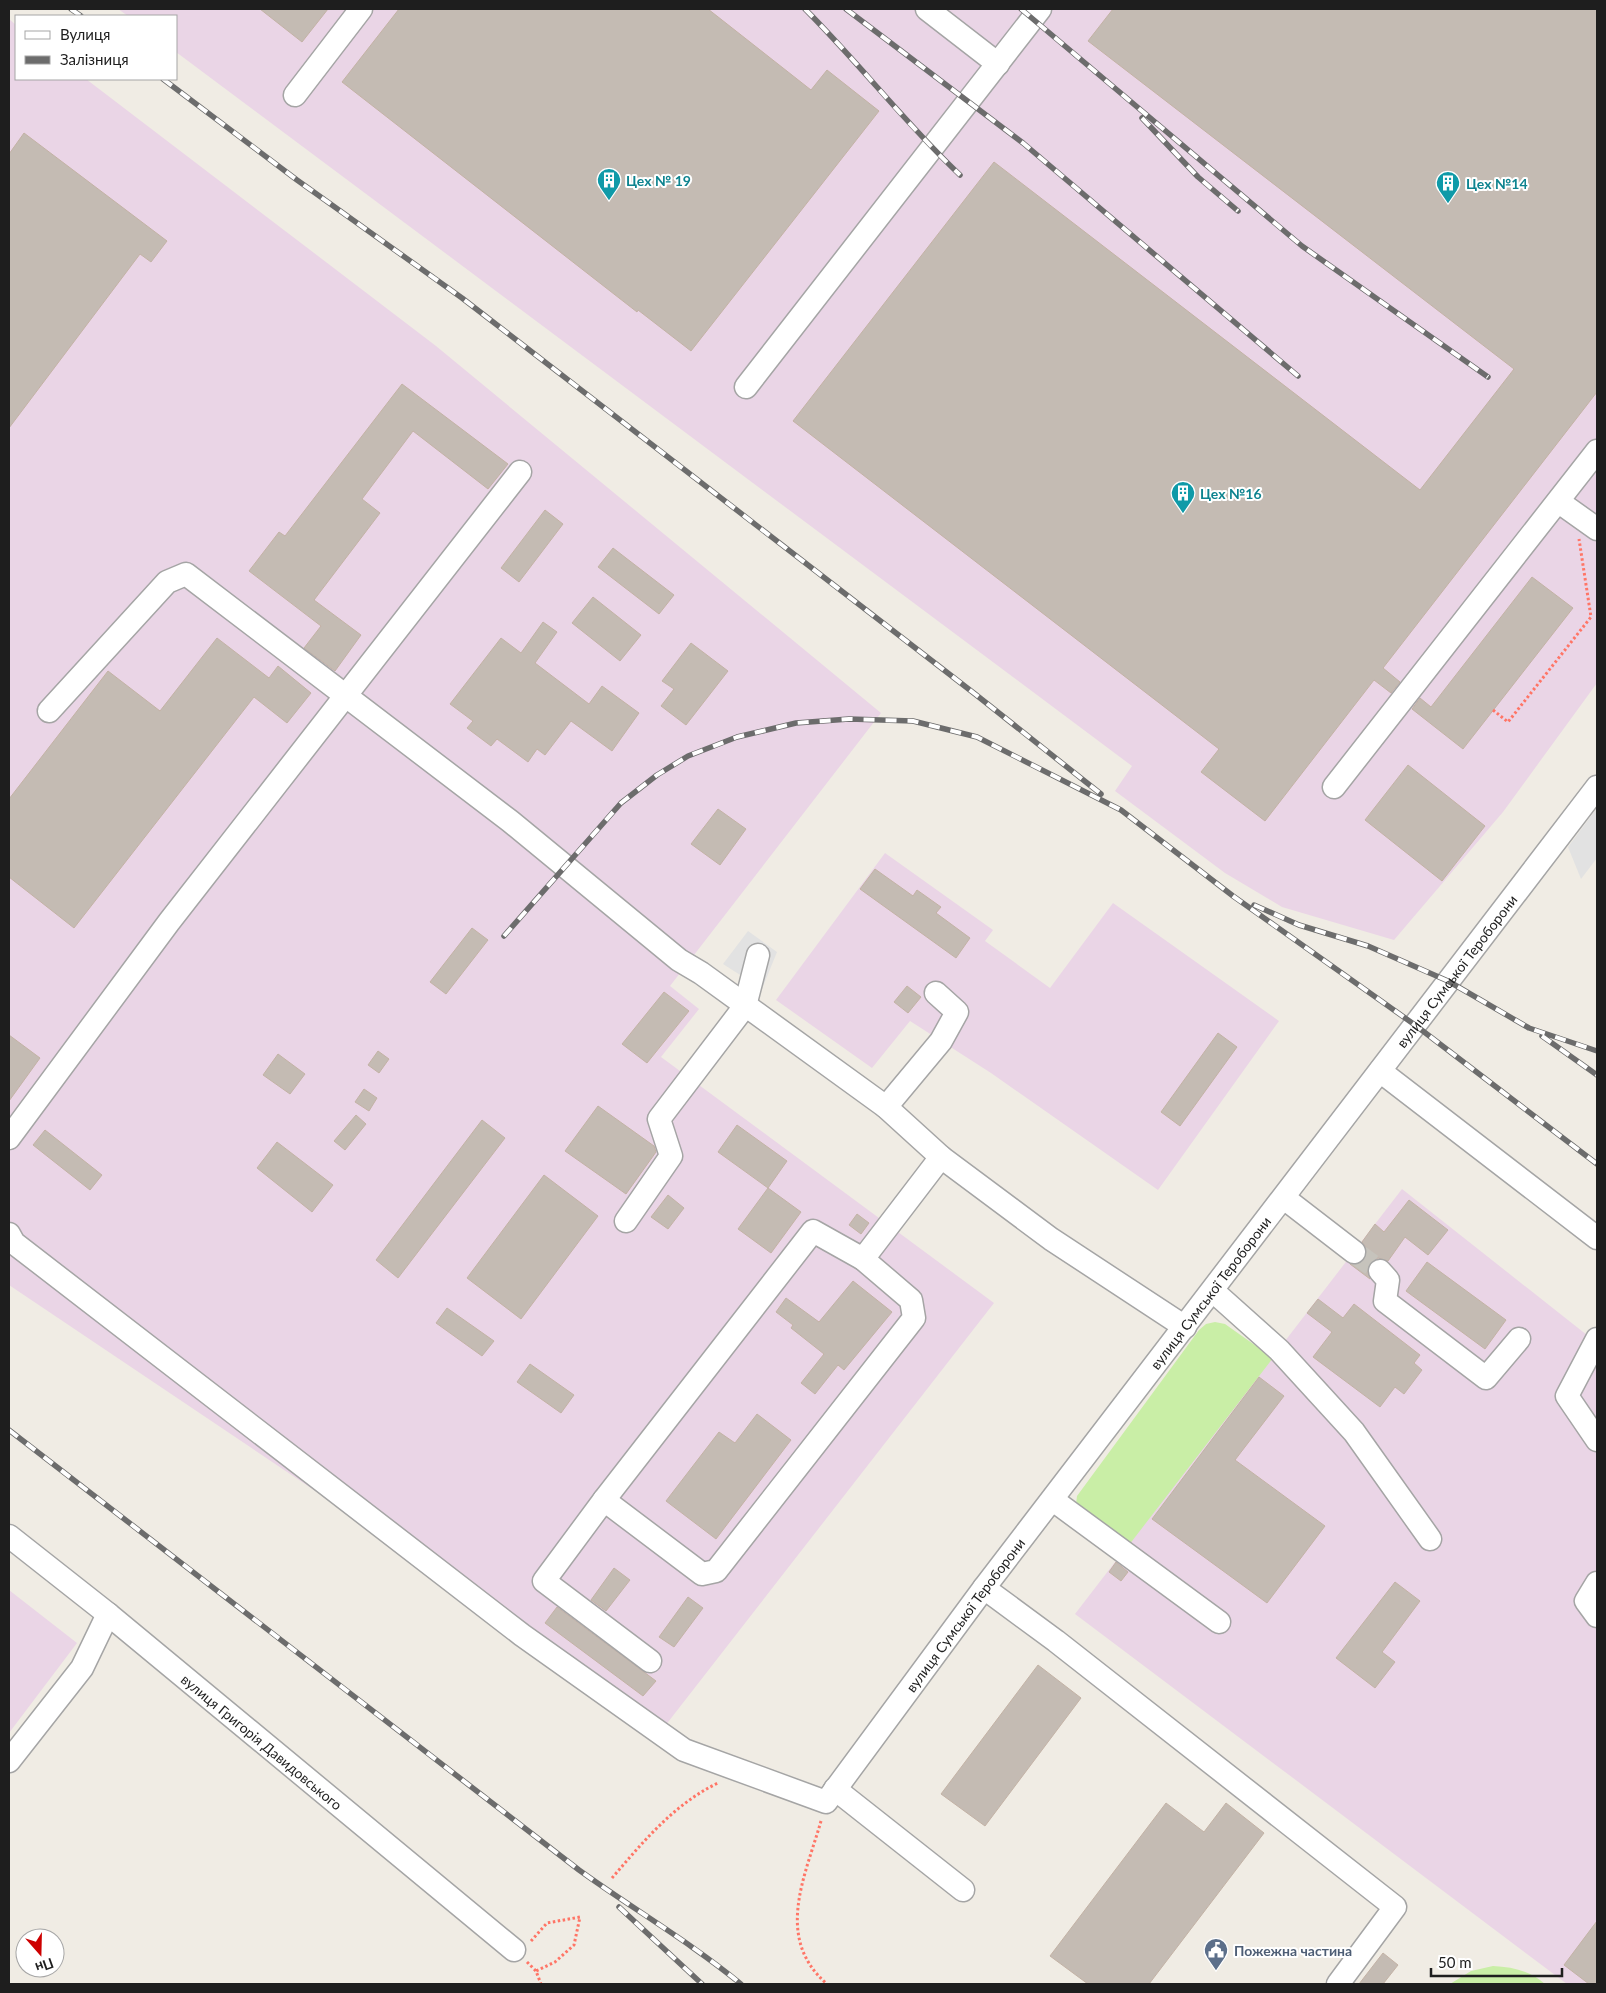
<svg xmlns="http://www.w3.org/2000/svg" width="1606" height="1993" font-family="Lato,sans-serif">
	<style>
		.industrial { fill: #ead5e6 }
		.grass { fill: #c9eea6 }
		.parking { fill: #e2e2e2 }
		.building { fill: #c4bbb3; stroke: #c3b2a5 }
		.lines { fill: none; stroke-linecap: round; stroke-linejoin: round }
		.minor-tunnel { stroke: #c6c3bc; stroke-width: 22; stroke-dasharray: 22 11; stroke-linecap: butt }
		.minor-casing { stroke: #a5a5a5; stroke-width: 25 }
		.path { stroke: #ff7566; stroke-width: 3; stroke-dasharray: 2.5 2.5; stroke-linecap: butt }
		.minor { stroke: #fff; stroke-width: 22 }
		.rail-casing { stroke: #6c6c6c; stroke-width: 5.5 }
		.rail { stroke: #fff; stroke-width: 4; stroke-dasharray: 11; stroke-linecap: butt }
		.labels { text-anchor: middle; dominant-baseline: central; stroke-width: 4; stroke-linejoin: round; paint-order: stroke }
		.culture-label { font-size: 14px; font-weight: bold; fill: #0d838f; stroke: #fff; text-anchor: start }
		.street-label { font-size: 14px; fill: #1e1e1e; stroke: #fff }
		.service-label { font-size: 14px; font-weight: bold; fill: #4e5e75; stroke: #fff; text-anchor: start }
	</style>
	<rect width="100%" height="100%" fill="#f0ece4"/>
	<path class="industrial" d="M118 9H1597V683L1503 812 1394 940 1282 907 1225 873 1115 791 1132 766 176 52V16H128Z
		M9 19 16 25V79H86L436 346 881 713 670 986 699 1009 661 1057 994 1303 665 1726 9 1285Z
		M885 853 993 930 985 941 1050 988 1113 903 1279 1021 1158 1190 991 1073 910 1021 872 1068 776 1000Z
		M1402 1189 1597 1343V1984H1567L1075 1614Z
		M9 1590 77 1643 9 1733Z"/>
	<path class="grass" d="M1215 1322 1225 1324 1273 1358 1129 1545 1076 1504 1077 1496 1199 1330 1206 1324Z
		M1493 1966C1513 1967 1530 1971 1545 1984H1450L1471 1971Z"/>
	<path class="parking" d="M1597 808V858L1581 879 1568 847Z
		M748 931 777 952 762 989 723 964Z"/>
	<path class="building" d="M260 9H328L302 42Z
		M399 9H708L811 90 827 70 879 111 691 351 638 310 637 312 342 82Z
		M1113 9H1597V392L1383 668 1400 682 1391 693 1374 680 1265 821 1201 772 1219 749 793 421 994 162 1420 490 1514 369 1088 41Z
		M24 133 167 241 151 262 140 254 9 428V154Z
		M402 384 508 464 488 489 413 431 362 499 380 513 314 600 361 635 335 671 304 648 321 626 249 571 279 532 285 536Z
		M545 510 563 524 519 582 501 568Z
		M613 548 674 595 659 614 598 567Z
		M1532 577 1573 608 1463 749 1412 709 1420 698 1431 707Z
		M593 597 641 635 620 661 572 623Z
		M543 622 557 632 535 663 589 704 602 686 639 713 612 751 571 721 545 755 537 749 528 762 497 739 491 746 467 728 473 721 450 704 501 638 521 653Z
		M217 638 269 678 278 666 311 693 287 723 254 697 74 928 9 877V799L108 671 160 711Z
		M691 643 728 671 686 725 661 706 674 689 662 681Z
		M1408 765 1485 826 1442 881 1365 820Z
		M718 809 746 829 720 865 691 844Z
		M875 869 913 896 917 890 941 907 936 913 970 938 956 958 860 889Z
		M472 928 488 940 446 994 430 982Z
		M907 986 921 997 908 1013 894 1002Z
		M664 992 689 1011 647 1063 622 1044Z
		M1218 1033 1237 1047 1180 1126 1161 1112Z
		M9 1035 40 1058 9 1101Z
		M378 1051 389 1059 379 1073 368 1065Z
		M278 1054 305 1074 290 1094 263 1075Z
		M364 1089 377 1098 369 1111 355 1102Z
		M598 1106 654 1146 656 1152 626 1194 565 1151Z
		M356 1115 366 1124 345 1150 334 1141Z
		M482 1120 505 1138 398 1278 376 1260Z
		M737 1125 787 1161 768 1188 718 1152Z
		M45 1130 102 1175 90 1190 33 1145Z
		M277 1142 333 1185 312 1212 257 1168Z
		M544 1175 598 1216 521 1319 467 1278Z
		M768 1188 801 1212 771 1253 738 1229Z
		M668 1195 684 1208 668 1229 651 1217Z
		M1409 1200 1448 1230 1428 1255 1405 1237 1388 1261 1378 1258 1371 1262 1367 1267 1370 1279 1350 1264H1359L1365 1260 1366 1247 1362 1242 1375 1224 1384 1232Z
		M857 1214 869 1223 861 1234 849 1225Z
		M1427 1262 1506 1320 1485 1349 1406 1291Z
		M853 1281 892 1312 844 1370 838 1365 815 1394 801 1383 824 1354 791 1328 793 1325 776 1312 786 1298 819 1322Z
		M1318 1299 1343 1318 1354 1304 1420 1355 1414 1363 1422 1370 1404 1394 1395 1387 1380 1407 1313 1357 1332 1332 1307 1313Z
		M447 1308 494 1341 482 1356 436 1323Z
		M530 1364 574 1395 561 1413 517 1382Z
		M1259 1377 1284 1396 1235 1460 1325 1526 1267 1603 1152 1519Z
		M757 1414 791 1440 716 1539 666 1501 719 1432 735 1443Z
		M1116 1562 1128 1572 1121 1581 1109 1572Z
		M614 1568 630 1580 606 1611 591 1600Z
		M1395 1582 1420 1601 1382 1652 1395 1662 1375 1688 1336 1658Z
		M688 1597 703 1608 674 1647 659 1637Z
		M557 1607 656 1681 643 1696 545 1623Z
		M1038 1665 1081 1698 985 1826 941 1794Z
		M1166 1803 1204 1832 1226 1803 1264 1833 1149 1984H1088L1050 1956Z
		M1597 1921V1984H1589L1564 1965Z
		M1383 1953 1398 1965 1383 1984H1359Z"/>
	<g class="lines">
		<path class="minor-tunnel" d="M1354 1252 1380 1271"/>
		<g class="minor-casing">
			<g id="minor">
				<path d="M927 9 998 64"/>
				<path d="M295 95 361 9"/>
				<path d="M746 387 1040 9"/>
				<path d="M1559 502 1597 529"/>
				<path d="M49 711 167 582 186 574 510 821 679 960 701 973 886 1107 941 1157 1051 1239 1185 1327"/>
				<path d="M1334 787 1597 451"/>
				<path d="M1380 1071 1597 1238"/>
				<path d="M886 1107 941 1041 957 1012 936 993"/>
				<path d="M9 1138 169 922 520 472"/>
				<path d="M1284 1198 1354 1252"/>
				<path d="M626 1221 671 1156 659 1119 745 1006 758 955"/>
				<path id="s1" d="M9 1234 14 1243 522 1635 684 1750 826 1802 984 1588 1597 787"/>
				<path d="M1380 1271 1388 1280 1385 1301 1486 1378 1519 1339"/>
				<path d="M1213 1291 1279 1350 1354 1432 1430 1539"/>
				<path d="M1597 1339 1567 1396 1597 1440"/>
				<path d="M604 1500 702 1574 716 1571 914 1318 911 1300 863 1259"/>
				<path d="M1053 1500 1219 1622"/>
				<path id="s2" d="M9 1536 108 1614 514 1950"/>
				<path d="M1597 1583 1586 1601 1597 1616"/>
				<path d="M984 1588 1056 1641 1395 1907 1338 1984"/>
				<path d="M650 1661 544 1581 604 1500 813 1231 863 1259 941 1157"/>
				<path d="M9 1761 82 1668 108 1614"/>
				<path d="M835 1789 963 1890"/>
			</g>
		</g>
		<path class="path" d="M1493 710 1508 722 1591 617 1579 539
			M821 1821C805 1877 774 1938 827 1984
			M612 1878C643 1842 674 1804 718 1783
			M531 1941 547 1923 580 1917 574 1945 555 1962 536 1971
			M527 1962 536 1971 541 1984"/>
		<use href="#minor" class="minor"/>
		<g class="rail-casing">
			<path id="rail" d="M71 9 81 16
				M805 9C859 63 905 123 960 175
				M846 9 1023 143 1298 376
				M1021 9 1302 246 1488 377
				M163 79 297 180 462 298 975 694 1101 794
				M1142 118 1198 177 1238 211
				M1254 905 1299 925 1368 946 1448 981 1529 1028 1597 1051
				M504 936 621 803 657 775 688 756 737 737 796 723 849 719 913 721 977 737 1121 810 1233 896 1415 1025 1597 1164
				M1542 1036 1597 1075
				M9 1430 579 1870C633 1909 690 1942 741 1984
				M619 1907 702 1984"/>
		</g>
		<use href="#rail" class="rail"/>
	</g>
	<defs>
		<g id="building-pin" transform="scale(1.25)"><path d="M0 17L-7.5 6A9.5 9.5 0 1 1 7.5 6Z" fill="#0f9aa8" stroke="#fff"/><path d="M-4-6H4V6H1V3H-1V6H-4ZM-2.5-4.3h1.7v1.8h-1.7ZM.8-4.3h1.7v1.8H.8ZM-2.5-1h1.7V.8h-1.7ZM.8-1h1.7V.8H.8Z" fill="#fff"/></g>
		<g id="civic-pin" transform="scale(1.25)"><path d="M0 17L-7.5 6A9.5 9.5 0 1 1 7.5 6Z" fill="#5c6f8a" stroke="#fff"/><path d="M-.6-6.5H3V-4.5H.6V-3L4-1V1h2V6H-6V1h2V-1L-.6-3ZM-1.2 2.5V6h2.4V2.5Z" fill="#fff"/></g>
	</defs>
	<g fill-rule="evenodd">
		<use href="#building-pin" x="609" y="180"/>
		<use href="#building-pin" x="1448" y="183"/>
		<use href="#building-pin" x="1183" y="493"/>
		<use href="#civic-pin" x="1216" y="1950"/>
	</g>
	<g class="labels">
		<g class="culture-label">
			<text x="626" y="180">Цех № 19</text>
			<text x="1466" y="183">Цех №14</text>
			<text x="1200" y="493">Цех №16</text>
		</g>
		<g class="street-label">
			<text stroke="none"><textPath href="#s1" startOffset="2045">вулиця Сумської Тероборони</textPath></text>
			<text stroke="none"><textPath href="#s1" startOffset="1640">вулиця Сумської Тероборони</textPath></text>
			<text stroke="none"><textPath href="#s1" startOffset="1235">вулиця Сумської Тероборони</textPath></text>
			<text stroke="none"><textPath href="#s2" startOffset="326">вулиця Григорія Давидовського</textPath></text>
		</g>
		<g class="service-label">
			<text x="1234" y="1950">Пожежна частина</text>
		</g>
	</g>
	<rect width="1606" height="1993" fill="none" stroke="#1e1e1e" stroke-width="20"/>
	<rect x="15" y="15" width="162" height="65" fill="#ffffff" stroke="#a5a5a5"/>
	<rect x="25" y="31" width="25" height="8" fill="#ffffff" stroke="#a5a5a5"/>
	<text x="60" y="40" font-size="15" fill="#1e1e1e">Вулиця</text>
	<rect x="25" y="56" width="25" height="8" fill="#6c6c6c" stroke="#a5a5a5"/>
	<text x="60" y="65" font-size="15" fill="#1e1e1e">Залізниця</text>
	<g transform="translate(40 1953) rotate(160)"><circle r="24" fill="#ffffff" stroke="#a5a5a5"/>
	<path d="M0-4L9 19L0 12L-9 19Z" fill="#cd0000"/>
	<text y="-8" font-size="14" font-weight="bold" text-anchor="middle" fill="#1e1e1e">Пн</text>
	</g>
	<path d="M1431 1968v8h131v-8" fill="none" stroke="#1e1e1e" stroke-width="2.5"/>
	<text x="1438" y="1968" font-size="15" fill="#1e1e1e" stroke="#ffffff" stroke-width="4" paint-order="stroke">50 m</text>
</svg>
